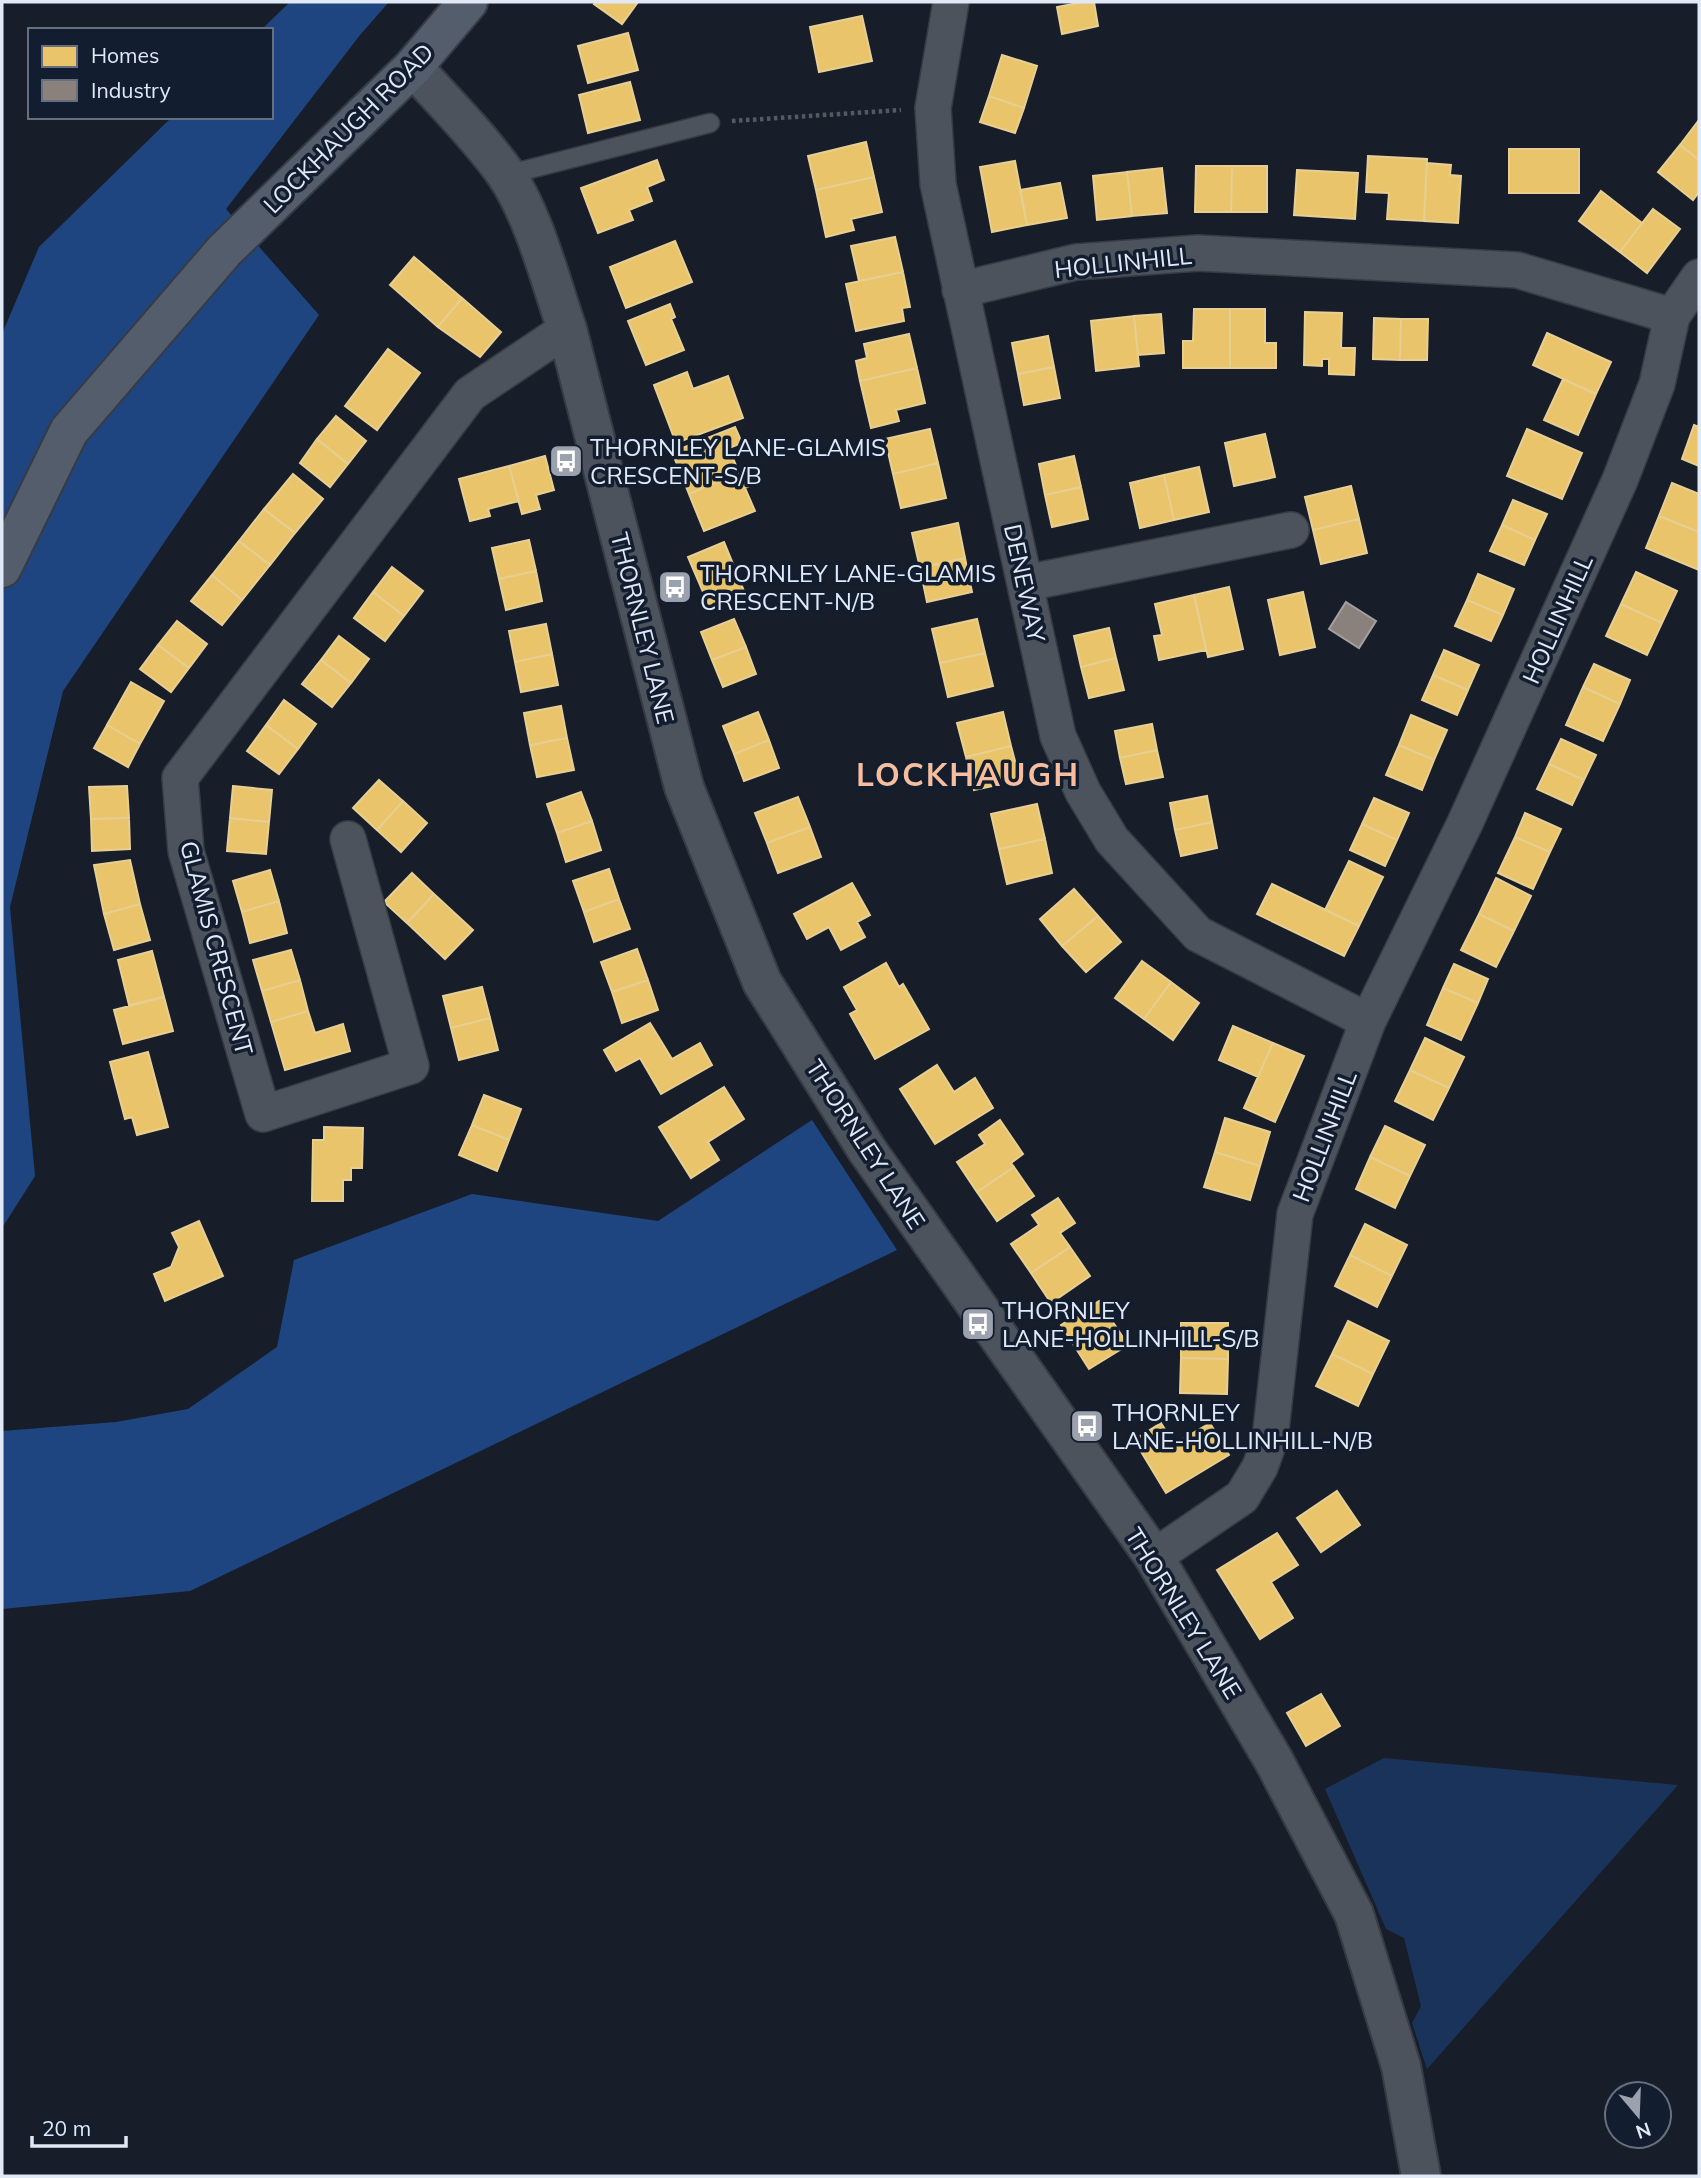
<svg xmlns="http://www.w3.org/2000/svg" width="1701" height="2178" font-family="Mulish,sans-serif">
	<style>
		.green { fill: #1a335b }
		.forest { fill: #1f4581 }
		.homes { fill: #e9c46a; stroke: #e7cf94; stroke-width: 2 }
		.industry { fill: #8a817c; stroke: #a4a0a1; stroke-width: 2 }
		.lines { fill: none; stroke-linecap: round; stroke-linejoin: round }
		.service-casing { stroke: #363b44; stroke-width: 21 }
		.minor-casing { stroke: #363b44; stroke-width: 38 }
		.tertiary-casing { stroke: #363b44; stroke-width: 42 }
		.primary-casing { stroke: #363b44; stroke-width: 42 }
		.path { stroke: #545a62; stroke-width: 4.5; stroke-dasharray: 3.5 3.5; stroke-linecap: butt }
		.service { stroke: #4c535d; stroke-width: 18 }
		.minor { stroke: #4c535d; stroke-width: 35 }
		.tertiary { stroke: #4c535d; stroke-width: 38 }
		.primary { stroke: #545d6b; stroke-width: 38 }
		.labels { text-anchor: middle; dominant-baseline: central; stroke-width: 7; stroke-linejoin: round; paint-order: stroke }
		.street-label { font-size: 24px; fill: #e1e9f6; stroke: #121d2f }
		.poi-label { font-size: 24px; fill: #e1e9f6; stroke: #121d2f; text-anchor: start }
		.district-label { font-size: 32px; font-weight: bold; letter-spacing: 2px; fill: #f7bd9d; stroke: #121d2f }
	</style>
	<rect width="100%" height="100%" fill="#181e29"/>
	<path class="green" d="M1384 1758 1678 1785 1427 2069 1412 2023 1421 2006 1404 1938 1386 1929 1325 1789Z"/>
	<path class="forest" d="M290 2H389L360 35 226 209 319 315 63 691 10 907 35 1176 2 1228V334L39 247 172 117H271V30H261Z
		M812 1120 897 1250 190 1591 2 1609V1431L116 1422 188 1409 277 1347 294 1260 472 1194 658 1221Z"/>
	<path class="homes" d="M596 2H638L622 24 594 4Z
		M1083 2H1094L1098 26 1062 34 1057 7Z
		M862 16 872 61 819 72 810 27Z
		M628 33 638 70 588 83 578 46Z
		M1002 55 1037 66 1024 108 989 96Z
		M630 82 640 120 588 133 579 95Z
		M989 96 1024 108 1015 133 980 122Z
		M1699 120V160L1680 145Z
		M866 142 874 177 816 190 808 156Z
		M1680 145 1699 160V192L1693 200 1658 172Z
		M1509 149H1579V193H1509Z
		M1368 156 1427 159 1424 221 1387 219 1389 193 1366 192Z
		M657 160 664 180 647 187 652 201 629 210 633 220 598 233 581 188Z
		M1015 161 1027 225 992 232 980 167Z
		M1427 163 1451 165 1450 175 1461 176 1458 223 1424 221Z
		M1196 166H1232L1231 212H1195Z
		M1232 166H1267V212H1231Z
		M1162 168 1167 213 1132 216 1127 172Z
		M1297 170 1358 173 1355 219 1294 215Z
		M1127 172 1132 216 1097 220 1093 176Z
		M874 177 882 212 851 219 854 230 826 237 816 190Z
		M1060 183 1067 218 1027 225 1020 190Z
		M1601 191 1642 223 1620 252 1579 221Z
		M1653 209 1680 229 1647 273 1620 252Z
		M895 237 903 272 859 281 851 246Z
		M675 241 692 282 626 308 610 267Z
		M414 257 462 298 438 327 390 285Z
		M903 272 910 307 902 308 904 321 856 331 846 284Z
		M462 298 501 332 480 357 438 327Z
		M670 304 675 317 671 319 684 350 646 365 628 321Z
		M1194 309H1230V368H1183V341H1193Z
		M1230 309H1265V343H1276V368H1230Z
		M1305 312 1342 313 1341 348H1355L1354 375 1329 374V359H1322V366L1304 365Z
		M1161 314 1164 353 1138 355 1134 316Z
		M1134 316 1139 366 1096 371 1091 321Z
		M1374 318 1401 319 1400 360 1373 359Z
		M1401 319H1428L1427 360H1400Z
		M1547 333 1611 362 1596 394 1533 365Z
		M909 334 917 368 860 381 856 361 867 358 864 344Z
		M1048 336 1054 367 1018 374 1012 343Z
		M388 349 420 373 377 430 345 406Z
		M1054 367 1060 398 1024 405 1018 374Z
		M917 368 925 403 896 410 899 421 871 428 860 381Z
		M687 372 693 389 728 376 743 418 676 443 654 385Z
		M1563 379 1596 394 1578 435 1544 420Z
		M336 416 366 441 348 464 317 439Z
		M1694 425 1699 427V466L1682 459Z
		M735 427 742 443 729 448 739 473 689 494 672 452Z
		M930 429 938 463 893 474 885 439Z
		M1527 429 1582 453 1562 499 1507 476Z
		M1265 434 1275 477 1234 486 1225 443Z
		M317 439 348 464 330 487 300 463Z
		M545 456 554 490 536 495 540 509 522 514 509 466Z
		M1074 456 1081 487 1045 495 1039 464Z
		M938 463 946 498 901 508 893 474Z
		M509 466 519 501 488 509 490 516 470 521 459 479Z
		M753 467 759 482 745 488 755 511 704 531 689 494Z
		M1199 467 1209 512 1174 520 1164 475Z
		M293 474 323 499 295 533 264 509Z
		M1164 475 1174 520 1140 528 1130 483Z
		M1672 483 1699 494V532L1659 516Z
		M1351 486 1359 519 1313 530 1305 497Z
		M1081 487 1088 519 1052 527 1045 495Z
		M1513 500 1547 514 1535 540 1502 525Z
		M264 509 295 533 270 565 239 541Z
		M1659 516 1699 532V570L1646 548Z
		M1359 519 1367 553 1321 564 1313 530Z
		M958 523 965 558 920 568 912 533Z
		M1502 525 1535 540 1524 565 1490 551Z
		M529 540 536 571 499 579 492 548Z
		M239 541 270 565 242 600 212 575Z
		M724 542 744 591 709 606 688 557Z
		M965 558 972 592 927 602 920 568Z
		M392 567 423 591 404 616 373 592Z
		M536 571 542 601 506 610 499 579Z
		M1636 572 1677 591 1662 623 1621 604Z
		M1478 574 1514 589 1503 615 1467 600Z
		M212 575 242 600 222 625 191 601Z
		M1229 587 1243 649 1208 657 1194 595Z
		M373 592 404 616 385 641 354 618Z
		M1303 592 1315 647 1280 655 1268 600Z
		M1194 595 1206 650 1159 660 1154 636 1162 635 1155 604Z
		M1467 600 1503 615 1491 641 1455 626Z
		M1621 604 1662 623 1647 655 1606 636Z
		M734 619 746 647 712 660 701 632Z
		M977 619 985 653 940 663 932 629Z
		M177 621 207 644 189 668 158 645Z
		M546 624 552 654 515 662 509 631Z
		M1109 628 1116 658 1081 667 1074 636Z
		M339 636 369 659 351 683 321 660Z
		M158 645 189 668 171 692 140 669Z
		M746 647 756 674 723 687 712 660Z
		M1444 650 1479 665 1468 690 1433 675Z
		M985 653 993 686 948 697 940 663Z
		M552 654 558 685 521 692 515 662Z
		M1116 658 1124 690 1089 698 1081 667Z
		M321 660 351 683 332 707 302 684Z
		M1594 664 1630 680 1620 704 1583 687Z
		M1433 675 1468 690 1457 715 1422 700Z
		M131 682 164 701 140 744 107 725Z
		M1583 687 1620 704 1603 741 1566 725Z
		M284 700 316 724 298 749 266 725Z
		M561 706 567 738 530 745 524 713Z
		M758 712 769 740 734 754 723 726Z
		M1003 712 1011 746 966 757 957 723Z
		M1411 715 1447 730 1434 760 1399 745Z
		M1152 724 1157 750 1120 758 1115 731Z
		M107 725 140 744 128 767 94 748Z
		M266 725 298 749 279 774 247 751Z
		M567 738 574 770 537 777 530 745Z
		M1561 739 1596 755 1584 780 1549 764Z
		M769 740 779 768 744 781 734 754Z
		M1399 745 1434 760 1422 790 1386 775Z
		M1011 746 1020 780 974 790 966 757Z
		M1157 750 1163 777 1126 784 1120 758Z
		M1549 764 1584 780 1572 805 1537 789Z
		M379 780 403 801 377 830 353 808Z
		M127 786 129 818 91 819 89 787Z
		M233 786 272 790 269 822 230 818Z
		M581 792 592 821 557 833 547 804Z
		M1207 796 1212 822 1175 830 1170 803Z
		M798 797 810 827 767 843 755 813Z
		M1374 798 1409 813 1397 840 1362 824Z
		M403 801 427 823 401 852 377 830Z
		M1037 804 1045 839 999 849 991 814Z
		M1525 813 1561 829 1550 852 1515 837Z
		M129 818 130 849 92 851 91 819Z
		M230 818 269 822 266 854 227 851Z
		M592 821 601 850 566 862 557 833Z
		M1212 822 1217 848 1181 856 1175 830Z
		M1362 824 1397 840 1385 866 1350 850Z
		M810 827 821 857 778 873 767 843Z
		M1515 837 1550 852 1533 889 1498 873Z
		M1045 839 1052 873 1007 884 999 849Z
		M130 860 140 904 104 914 94 865Z
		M1349 861 1383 877 1359 926 1325 910Z
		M609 869 619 899 584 912 573 881Z
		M270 870 279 901 242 912 233 881Z
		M412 873 434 894 407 923 384 902Z
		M1496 878 1531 896 1514 931 1479 914Z
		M852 883 870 915 857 922 865 937 841 950 829 927 807 939 794 914Z
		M1272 884 1359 926 1344 956 1257 914Z
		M1074 889 1098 916 1062 946 1040 919Z
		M434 894 473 930 445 959 407 923Z
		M619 899 630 929 594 942 584 912Z
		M279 901 287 933 250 943 242 912Z
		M140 904 150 940 114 950 104 914Z
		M1479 914 1514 931 1496 967 1461 950Z
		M1098 916 1121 942 1086 972 1062 946Z
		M637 949 648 980 612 992 601 962Z
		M291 950 300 980 262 991 253 960Z
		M152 951 164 997 129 1005 118 960Z
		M1142 961 1171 982 1144 1019 1115 998Z
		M886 963 899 987 903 984 929 1029 875 1059 850 1014 857 1010 844 987Z
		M1454 964 1488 979 1478 1003 1443 988Z
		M300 980 308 1011 271 1022 262 991Z
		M648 980 658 1010 622 1023 612 992Z
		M1171 982 1199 1003 1173 1040 1144 1019Z
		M482 987 490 1018 451 1028 443 996Z
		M1443 988 1478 1003 1461 1040 1427 1025Z
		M164 997 173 1031 123 1044 114 1010Z
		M308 1011 315 1033 343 1024 350 1051 285 1070 271 1022Z
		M490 1018 498 1050 459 1060 451 1028Z
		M650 1023 672 1059 700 1043 712 1065 661 1094 640 1058 616 1071 604 1050Z
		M1233 1026 1273 1043 1258 1077 1219 1060Z
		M1425 1038 1464 1057 1449 1088 1410 1070Z
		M1273 1043 1304 1056 1275 1122 1244 1108Z
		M148 1052 168 1127 137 1135 132 1117 125 1119 110 1062Z
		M937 1065 954 1092 975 1078 993 1108 935 1144 900 1089Z
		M1410 1070 1449 1088 1433 1120 1395 1101Z
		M724 1087 744 1119 708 1142 719 1160 691 1178 659 1127Z
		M484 1095 521 1109 509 1140 472 1125Z
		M1225 1118 1270 1132 1260 1166 1215 1152Z
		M1000 1120 1023 1154 1011 1163 1014 1167 977 1192 957 1162 985 1144 979 1135Z
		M472 1125 509 1140 497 1171 459 1155Z
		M1385 1126 1425 1145 1410 1176 1370 1157Z
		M324 1127 363 1128 362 1168H351V1180H343V1201H312L313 1140H324Z
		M1215 1152 1260 1166 1250 1200 1204 1187Z
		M1370 1157 1410 1176 1395 1208 1356 1189Z
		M1014 1167 1034 1196 997 1221 977 1192Z
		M1058 1198 1075 1223 1060 1233 1070 1247 1031 1273 1011 1244 1039 1225 1032 1215Z
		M199 1221 223 1276 165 1301 154 1274 171 1267 179 1247 172 1233Z
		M1365 1224 1407 1245 1392 1276 1350 1255Z
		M1070 1247 1090 1276 1051 1303 1031 1273Z
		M1350 1255 1392 1276 1377 1307 1335 1286Z
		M1099 1301 1128 1345 1089 1369 1061 1325Z
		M1348 1321 1389 1341 1373 1374 1332 1354Z
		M1181 1323H1228V1359L1181 1358Z
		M1332 1354 1373 1374 1358 1406 1316 1386Z
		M1181 1358 1228 1359 1227 1394 1180 1393Z
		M1161 1423 1174 1444 1210 1423 1229 1455 1166 1493 1134 1440Z
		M1337 1491 1360 1525 1321 1552 1297 1518Z
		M1277 1533 1298 1565 1271 1582 1293 1618 1260 1639 1217 1570Z
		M1321 1694 1340 1726 1306 1746 1287 1713Z"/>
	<path class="industry" d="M1346 602 1376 621 1359 648 1329 629Z"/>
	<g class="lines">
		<g class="service-casing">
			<path id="service" d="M506 175 710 123"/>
		</g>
		<g class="minor-casing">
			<path id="minor" d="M951 2 933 108 938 184 1058 736 1083 792 1112 840 1198 934 1368 1021
				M960 290 1076 262 1198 253 1517 270 1672 316 1657 384 1620 480 1465 823 1368 1021 1295 1214 1270 1439 1260 1467 1242 1497 1154 1557
				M1672 316 1699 277
				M1026 583 1291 530
				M348 839 411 1066 263 1114 186 851 180 778 470 394 567 329"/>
		</g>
		<g class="tertiary-casing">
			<path id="tertiary" d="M413 67C444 102 478 135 505 173 534 215 550 280 567 329L684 787 762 982 867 1150 1154 1557 1274 1761 1354 1914 1401 2066 1421 2176"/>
		</g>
		<g class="primary-casing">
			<path id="primary" d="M2 568 69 431 224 251 413 67 468 2"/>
		</g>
		<path class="path" d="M732 121 901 110"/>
		<use href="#service" class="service"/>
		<use href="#minor" class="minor"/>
		<use href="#tertiary" class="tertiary"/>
		<use href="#primary" class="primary"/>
	</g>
	<defs>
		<g id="bus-square" transform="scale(1.75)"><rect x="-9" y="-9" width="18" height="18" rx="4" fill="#9ba2ae" stroke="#121d2f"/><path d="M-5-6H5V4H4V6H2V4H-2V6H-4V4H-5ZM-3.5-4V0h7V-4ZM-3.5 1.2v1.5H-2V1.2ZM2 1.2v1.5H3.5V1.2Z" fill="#fff"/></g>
	</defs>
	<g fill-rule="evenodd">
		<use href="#bus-square" x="566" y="461"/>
		<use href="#bus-square" x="675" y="587"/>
		<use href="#bus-square" x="978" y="1324"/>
		<use href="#bus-square" x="1087" y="1426"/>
	</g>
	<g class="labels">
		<g class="street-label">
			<text transform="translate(348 128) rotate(-45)">LOCKHAUGH ROAD</text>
			<text transform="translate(1123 262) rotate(-6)">HOLLINHILL</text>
			<text transform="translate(1025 583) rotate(78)">DENEWAY</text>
			<text transform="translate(1557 619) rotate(-66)">HOLLINHILL</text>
			<text transform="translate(643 628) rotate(76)">THORNLEY LANE</text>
			<text transform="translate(217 948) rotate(75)">GLAMIS CRESCENT</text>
			<text transform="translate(1324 1136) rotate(-69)">HOLLINHILL</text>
			<text transform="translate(866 1144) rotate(57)">THORNLEY LANE</text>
			<text transform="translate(1184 1613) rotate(58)">THORNLEY LANE</text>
		</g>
		<g class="poi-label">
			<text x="590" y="447">THORNLEY LANE-GLAMIS<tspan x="590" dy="28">CRESCENT-S/B</tspan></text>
			<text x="700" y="573">THORNLEY LANE-GLAMIS<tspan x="700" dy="28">CRESCENT-N/B</tspan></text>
			<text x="1002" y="1310">THORNLEY<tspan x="1002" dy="28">LANE-HOLLINHILL-S/B</tspan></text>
			<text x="1112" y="1412">THORNLEY<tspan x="1112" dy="28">LANE-HOLLINHILL-N/B</tspan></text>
		</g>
		<g class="district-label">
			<text x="968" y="774">LOCKHAUGH</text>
		</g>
	</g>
	<rect width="1701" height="2178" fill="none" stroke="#e1e9f6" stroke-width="7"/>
	<rect x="28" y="28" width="245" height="91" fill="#121d2f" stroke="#656f7f" stroke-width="2"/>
	<rect x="42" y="46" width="35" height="21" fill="#e9c46a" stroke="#656f7f" stroke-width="2"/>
	<text x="91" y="63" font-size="21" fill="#e1e9f6">Homes</text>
	<rect x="42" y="80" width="35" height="21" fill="#8a817c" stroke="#656f7f" stroke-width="2"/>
	<text x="91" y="98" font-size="21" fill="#e1e9f6">Industry</text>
	<g transform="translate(1638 2115) rotate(161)"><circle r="33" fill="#121d2f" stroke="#656f7f" stroke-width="2"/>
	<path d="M0-5L12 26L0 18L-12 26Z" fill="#9ba2ae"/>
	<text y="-10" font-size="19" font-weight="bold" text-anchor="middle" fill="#e1e9f6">N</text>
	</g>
	<path d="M32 2136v10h94v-10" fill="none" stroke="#e1e9f6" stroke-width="3.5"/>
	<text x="42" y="2136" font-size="21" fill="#e1e9f6" stroke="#121d2f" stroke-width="5" paint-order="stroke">20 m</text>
</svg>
